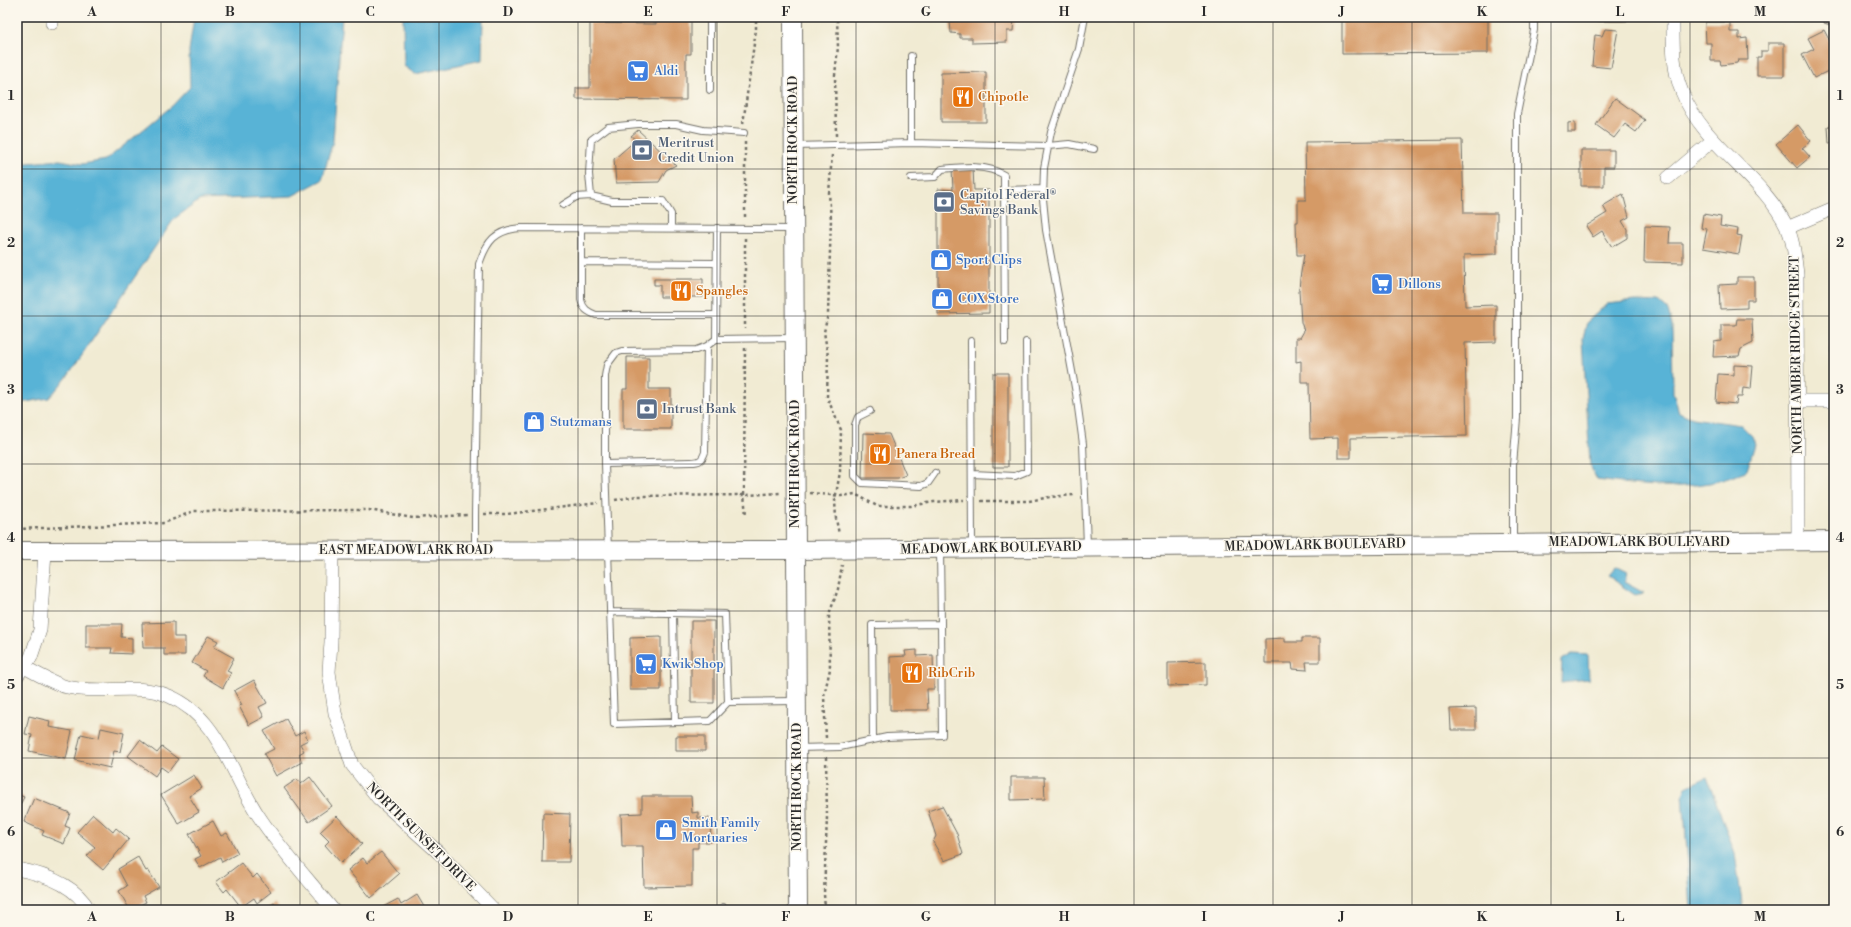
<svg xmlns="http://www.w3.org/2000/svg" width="1851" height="927" font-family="'Libre Bodoni',serif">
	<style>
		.water { fill: #59b3d6; stroke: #426f80 }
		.building { fill: #d59a66 }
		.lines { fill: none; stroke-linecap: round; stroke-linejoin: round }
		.lane-casing { stroke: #706e66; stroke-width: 8 }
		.street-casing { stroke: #706e66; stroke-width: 14 }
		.secondary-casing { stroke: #706e66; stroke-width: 20 }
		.path { stroke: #706e66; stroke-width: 2.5; stroke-dasharray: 3 3; stroke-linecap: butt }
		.lane { stroke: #fff; stroke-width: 6 }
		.street { stroke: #fff; stroke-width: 13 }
		.secondary { stroke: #fff; stroke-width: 18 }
		.grid { fill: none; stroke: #2b2b2b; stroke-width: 1; stroke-opacity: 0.55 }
		.labels { text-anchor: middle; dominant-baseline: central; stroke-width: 3; stroke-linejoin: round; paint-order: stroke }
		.shop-label { font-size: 13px; fill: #366cbe; stroke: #fbf7ec; text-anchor: start }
		.food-label { font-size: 13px; fill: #c56008; stroke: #fbf7ec; text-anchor: start }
		.street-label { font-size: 13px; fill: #2b2b2b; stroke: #fbf7ec }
		.service-label { font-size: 13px; fill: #4e5e75; stroke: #fbf7ec; text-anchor: start }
		.neatline { fill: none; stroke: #2b2b2b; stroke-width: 1.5 }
		.grid-label { font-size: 13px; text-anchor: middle; font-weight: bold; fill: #2b2b2b }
	</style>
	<rect width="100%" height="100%" fill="#fbf7ec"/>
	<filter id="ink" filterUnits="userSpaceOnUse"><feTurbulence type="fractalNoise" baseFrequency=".025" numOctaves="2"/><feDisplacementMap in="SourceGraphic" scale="8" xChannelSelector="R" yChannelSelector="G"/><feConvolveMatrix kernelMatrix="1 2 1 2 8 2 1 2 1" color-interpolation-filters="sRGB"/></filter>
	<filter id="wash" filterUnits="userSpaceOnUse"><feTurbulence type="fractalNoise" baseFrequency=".012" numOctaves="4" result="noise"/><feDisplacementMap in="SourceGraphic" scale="16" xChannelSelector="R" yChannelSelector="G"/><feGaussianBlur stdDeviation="0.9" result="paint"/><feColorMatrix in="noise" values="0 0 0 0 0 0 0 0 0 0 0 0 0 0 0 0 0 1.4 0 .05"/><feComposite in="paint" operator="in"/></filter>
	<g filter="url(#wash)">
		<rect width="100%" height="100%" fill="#f1ebd3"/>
		<path class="water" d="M194 17H342L333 141 322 180 292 196 200 200 174 219 68 376 49 398 20 403 17 402V164L60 160 82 164 106 160 172 106 190 87 189 51Z
			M403 17H483L482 60 415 74 404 66Z
			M1635 301 1659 302 1668 310 1672 325 1673 393 1679 412 1692 418 1741 425 1752 436 1755 444 1747 470C1703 494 1645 486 1597 480L1590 465 1583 339 1587 322 1607 304Z
			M1614 568 1626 574 1624 582 1644 593 1635 595 1607 576Z
			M1572 654 1588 655 1589 679 1561 682 1562 660Z
			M1707 777 1735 854 1743 910H1691L1683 794 1686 787Z"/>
		<g id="blocks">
			<path class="building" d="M953 17H1014L1013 31H1007V42L972 43V38H960V34L951 33 950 21H953Z
				M1342 17H1488V53L1342 54Z
				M1596 17H1627V21H1596Z
				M1826 17H1834V26L1824 23Z
				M656 20H691V54H686V100L576 99V88H590V23L656 24Z
				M1705 22H1730V32H1739V39L1747 38 1748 60H1738L1737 63 1721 65 1720 61H1711V43H1706Z
				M1605 29 1618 30 1611 68 1592 66 1595 35 1602 36Z
				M1824 30 1834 49V68L1814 78 1802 55 1814 49 1808 38Z
				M1768 43H1784V76H1757V57H1761V51H1768Z
				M986 72V122H941V73Z
				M1615 98 1645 120 1636 132 1625 124 1614 138 1596 125Z
				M1575 122V132H1568V123Z
				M1798 125 1811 141 1802 148 1810 157 1797 168 1776 144Z
				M1828 126H1834V143H1829Z
				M638 130 676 165 666 170 659 182 616 183 614 159 636 140 631 136Z
				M1462 140 1464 213H1497V254L1464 255 1465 306 1496 305V342L1465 343 1467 436 1351 438V458H1338V438L1310 439 1309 382H1301V361L1296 362V338H1300L1304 331 1301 322 1299 291 1300 278 1304 255H1297L1296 222H1298V200H1306L1305 142Z
				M1581 150H1614V167H1604V186H1581Z
				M952 168H973L974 190H989V313L938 314V189L953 190Z
				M1623 194 1629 217 1622 221 1627 229V238L1612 247 1602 231 1593 237 1586 226 1607 213 1603 206Z
				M1703 214 1721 217 1720 226 1738 229 1737 235 1742 236 1739 254 1703 248 1707 229 1701 228Z
				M1645 226 1670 227 1669 243H1683V263L1644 262Z
				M1833 253H1834V272L1830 271Z
				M1737 277H1754V300H1747V308L1720 309 1719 285 1737 284Z
				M654 279H703V297H660V285H654Z
				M1737 319H1752L1753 343 1741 349 1739 356 1713 357 1714 342 1721 341V325H1736Z
				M1832 333H1834V356H1832Z
				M627 357H649V389H671V429H623V389H627Z
				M1734 365 1753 366 1751 389 1743 388 1742 397H1737L1736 404 1716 402 1718 374 1734 375Z
				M993 373H1008V467H993Z
				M863 433 889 434 906 475 898 478H862Z
				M1833 437H1834V453H1832Z
				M691 621H714V703H691Z
				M174 622V637H185V655H164V648H143L142 623Z
				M86 624H122L121 637 132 638V654L111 653 112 648H86Z
				M208 636 218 641 214 647 234 658 227 671 231 673 223 688 203 676 206 671 192 663Z
				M661 637V690H630V638Z
				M1285 638V642H1302V638H1320V662H1306L1307 670 1293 669 1292 663H1265V639Z
				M917 650V656L933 655 934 689H927L928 710H890V657L906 656 905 651Z
				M1206 662V685L1168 686V663Z
				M254 680 267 703 259 707 264 717 249 725 239 706 242 705 234 691Z
				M1476 708V730H1451L1450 709Z
				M29 716 50 721 49 727 72 731 66 759 29 751 32 735 25 734Z
				M286 719 295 736 304 731 308 740 300 744 304 751 299 754 302 762 276 776 264 754 274 749 264 731Z
				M101 728 124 733 120 752 114 751 110 768 75 760 81 734 99 738Z
				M676 736H705V751H676Z
				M140 740 157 753 162 747 178 759 168 772 161 767 155 776 128 756Z
				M194 775 202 788 189 796 199 812 179 824 161 795Z
				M310 777 332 806 309 822 284 788 297 779 301 784Z
				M1011 777H1044L1045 799 1011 800Z
				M17 794 24 797 17 811Z
				M642 796H691L692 813 698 812V818H710L711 842H698V848H692V886L644 887 643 846H622L621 814 642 813Z
				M34 798 70 813 65 826 70 828 64 844 42 835 44 831 24 822Z
				M942 806 957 834 963 854 944 861 933 842 936 836 928 811Z
				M543 813 570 814 569 862H542Z
				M93 814 113 832 116 828 129 839 103 870 87 856 95 847 77 832Z
				M337 816 362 844 341 863 325 845 329 841 320 832Z
				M213 821 221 836 227 833 238 853 222 862 220 857 200 868 195 859 201 856 189 834Z
				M381 852 399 874 371 898 348 870 363 858 367 863Z
				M138 857 146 871 148 870 159 887 143 896 146 902 130 910 119 891 127 886 118 869Z
				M241 863 253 878 257 874 271 892 257 903 254 898 241 907 227 889 224 892 216 882Z
				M417 895 426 910H384L383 907 398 899 401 905Z
				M274 903 280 910H265Z"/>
		</g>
	</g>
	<g filter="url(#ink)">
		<use href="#blocks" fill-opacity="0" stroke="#706e66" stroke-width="1"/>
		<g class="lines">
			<g class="lane-casing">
				<path id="lane" d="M710 17V90
					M1085 17 1079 49 1051 132 1044 168 1043 199 1046 230 1076 393 1083 444 1087 545
					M911 56V143
					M796 146 911 143 1048 146 1069 144 1094 149
					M911 178 935 177 942 169C962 167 987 164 1004 175L1005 342
					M1004 190 1043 189
					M563 205 576 197 591 196
					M581 228V300C583 309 588 312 596 315H716
					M671 228V214L663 201H612L591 196 589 174 591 140 608 127 638 124H676L703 130 744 133
					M581 262 716 263
					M716 339 717 228
					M971 341 972 547
					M707 346 705 452C702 461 699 462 691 462L605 464 614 724 710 721 728 702 795 701
					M870 411 858 417 855 425V476L862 483 921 486 928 483 935 473
					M605 464V376L607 365 616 353 622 351 696 350 707 346 716 339 793 338
					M972 474 1015 476 1027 471 1026 342
					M1513 541V465L1517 418V114L1534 30V17
					M475 548V515L479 264C487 241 495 230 521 228L793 229
					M940 550 941 624
					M610 612 725 614 728 702
					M673 613 675 722
					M798 748 840 747 887 737 942 735 941 624 872 625 873 740
					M723 907V910"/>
			</g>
			<g class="street-casing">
				<path id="street" d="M1673 17C1673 42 1672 69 1682 92 1704 147 1762 175 1787 227 1794 241 1795 259 1797 274L1798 541
					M52 23V17
					M1668 178 1713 140
					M1787 228 1834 208
					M1797 401H1834
					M332 550 331 642 329 672 335 713 352 765 378 798 439 853 494 910
					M24 667C36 673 54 684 67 687 101 695 137 682 169 696 219 717 231 774 258 815 280 849 308 879 333 910
					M17 676 31 657 40 630 45 551
					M17 869C44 874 75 884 89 910"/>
			</g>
			<g class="secondary-casing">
				<path id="secondary" d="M793 17 798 910
					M17 551 796 550 1834 541"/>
			</g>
			<path class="path" d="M743 124 756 29V17
				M836 136 835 75 838 47 837 17
				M745 142V219
				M832 155 829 193 831 219 828 314 824 332 828 356 827 397 841 430 840 472 835 500 836 519 839 534
				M745 238V329
				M745 348 744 495 746 515
				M810 493 841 496 855 494 877 506H911L934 502 964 500
				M615 500 637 496 747 495 781 493
				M981 501H1029L1050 497 1074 495
				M484 514H507L598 503
				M17 529 164 523 194 511 369 510 413 518 467 515
				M826 738 824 696 830 669 829 615 838 589 842 565
				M825 910 824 894 827 817 826 757"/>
			<use href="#lane" class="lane"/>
			<use href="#street" class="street"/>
			<use href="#secondary" class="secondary"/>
		</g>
	</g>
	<path class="grid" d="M161 17V910M300 17V910M439 17V910M578 17V910M717 17V910M856 17V910M995 17V910M1134 17V910M1273 17V910M1412 17V910M1551 17V910M1690 17V910M17 169H1834M17 316H1834M17 464H1834M17 611H1834M17 758H1834"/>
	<defs>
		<g id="supermarket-square" transform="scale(1.15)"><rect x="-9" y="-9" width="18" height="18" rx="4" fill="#3f7fe0" stroke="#fbf7ec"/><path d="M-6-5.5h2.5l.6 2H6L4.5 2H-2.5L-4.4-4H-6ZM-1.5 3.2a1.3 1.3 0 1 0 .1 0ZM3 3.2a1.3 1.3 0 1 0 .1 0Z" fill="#fff"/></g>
		<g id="restaurant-square" transform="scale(1.15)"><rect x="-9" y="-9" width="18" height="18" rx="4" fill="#e8710a" stroke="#fbf7ec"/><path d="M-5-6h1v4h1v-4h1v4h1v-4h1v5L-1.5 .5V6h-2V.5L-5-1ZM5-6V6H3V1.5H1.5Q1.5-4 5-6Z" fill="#fff"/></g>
		<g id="bank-square" transform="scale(1.15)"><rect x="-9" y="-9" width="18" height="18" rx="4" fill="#5c6f8a" stroke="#fbf7ec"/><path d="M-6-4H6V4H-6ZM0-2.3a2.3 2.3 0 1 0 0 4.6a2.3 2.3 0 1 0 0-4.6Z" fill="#fff"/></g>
		<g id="shop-square" transform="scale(1.15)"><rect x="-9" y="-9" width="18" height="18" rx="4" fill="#3f7fe0" stroke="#fbf7ec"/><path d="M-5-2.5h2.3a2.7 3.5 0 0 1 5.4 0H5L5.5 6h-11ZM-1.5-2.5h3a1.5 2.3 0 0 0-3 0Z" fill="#fff"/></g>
	</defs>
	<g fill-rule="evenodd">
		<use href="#supermarket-square" x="638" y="71"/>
		<use href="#restaurant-square" x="963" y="97"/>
		<use href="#bank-square" x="642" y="150"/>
		<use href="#bank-square" x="944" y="202"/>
		<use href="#shop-square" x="941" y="260"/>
		<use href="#supermarket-square" x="1382" y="284"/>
		<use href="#restaurant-square" x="681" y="291"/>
		<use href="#shop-square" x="942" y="299"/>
		<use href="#bank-square" x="647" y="409"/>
		<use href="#shop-square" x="534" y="422"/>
		<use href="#restaurant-square" x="880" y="454"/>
		<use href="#supermarket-square" x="646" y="664"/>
		<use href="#restaurant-square" x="912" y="673"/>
		<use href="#shop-square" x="666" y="830"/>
	</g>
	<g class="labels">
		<g class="shop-label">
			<text x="654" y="71">Aldi</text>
			<text x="956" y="260">Sport Clips</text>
			<text x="1398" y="284">Dillons</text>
			<text x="958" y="299">COX Store</text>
			<text x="550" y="422">Stutzmans</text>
			<text x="662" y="664">Kwik Shop</text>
			<text x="682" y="823">Smith Family<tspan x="682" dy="15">Mortuaries</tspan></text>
		</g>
		<g class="food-label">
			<text x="978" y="97">Chipotle</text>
			<text x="696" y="291">Spangles</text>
			<text x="896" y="454">Panera Bread</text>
			<text x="928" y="673">RibCrib</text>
		</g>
		<g class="street-label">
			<text transform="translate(793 140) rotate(-90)">NORTH ROCK ROAD</text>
			<text transform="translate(1796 355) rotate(-91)">NORTH AMBER RIDGE STREET</text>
			<text transform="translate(795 464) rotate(-90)">NORTH ROCK ROAD</text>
			<text x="1639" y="542">MEADOWLARK BOULEVARD</text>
			<text transform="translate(1315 545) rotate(-1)">MEADOWLARK BOULEVARD</text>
			<text transform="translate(991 548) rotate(-1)">MEADOWLARK BOULEVARD</text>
			<text x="406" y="550">EAST MEADOWLARK ROAD</text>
			<text transform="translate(797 787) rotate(-90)">NORTH ROCK ROAD</text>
			<text transform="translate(421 837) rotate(45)">NORTH SUNSET DRIVE</text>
		</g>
		<g class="service-label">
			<text x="658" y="143">Meritrust<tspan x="658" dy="15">Credit Union</tspan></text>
			<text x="960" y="195">Capitol Federal®<tspan x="960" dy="15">Savings Bank</tspan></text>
			<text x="662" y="409">Intrust Bank</text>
		</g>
	</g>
	<rect width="1851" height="927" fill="none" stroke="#fbf7ec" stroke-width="44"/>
	<rect x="22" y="22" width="1807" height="883" class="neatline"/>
	<g class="grid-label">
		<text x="92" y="16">A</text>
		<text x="230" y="16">B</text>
		<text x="370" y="16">C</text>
		<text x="508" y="16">D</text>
		<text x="648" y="16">E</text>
		<text x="786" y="16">F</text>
		<text x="926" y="16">G</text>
		<text x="1064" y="16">H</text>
		<text x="1204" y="16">I</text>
		<text x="1342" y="16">J</text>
		<text x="1482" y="16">K</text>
		<text x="1620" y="16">L</text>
		<text x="1760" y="16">M</text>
		<text x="11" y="100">1</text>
		<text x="1840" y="100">1</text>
		<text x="11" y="247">2</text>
		<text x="1840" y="247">2</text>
		<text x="11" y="394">3</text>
		<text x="1840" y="394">3</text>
		<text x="11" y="542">4</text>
		<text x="1840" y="542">4</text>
		<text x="11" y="689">5</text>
		<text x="1840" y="689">5</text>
		<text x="11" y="836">6</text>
		<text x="1840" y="836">6</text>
		<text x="92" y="921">A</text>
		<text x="230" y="921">B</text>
		<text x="370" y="921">C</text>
		<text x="508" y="921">D</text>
		<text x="648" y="921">E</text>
		<text x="786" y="921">F</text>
		<text x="926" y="921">G</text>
		<text x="1064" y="921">H</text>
		<text x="1204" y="921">I</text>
		<text x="1342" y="921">J</text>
		<text x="1482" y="921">K</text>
		<text x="1620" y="921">L</text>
		<text x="1760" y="921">M</text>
	</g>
</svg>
